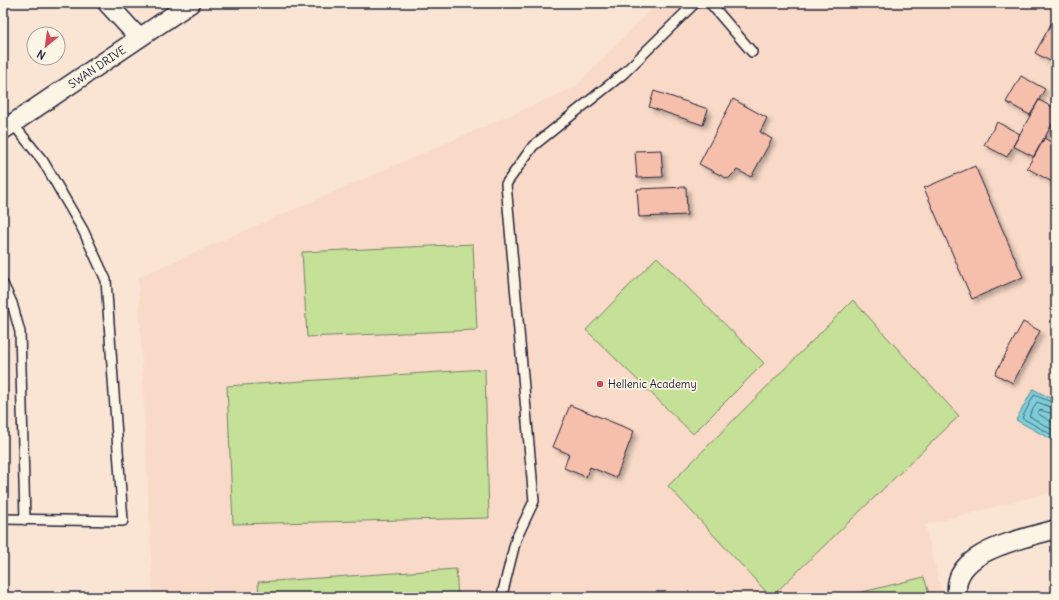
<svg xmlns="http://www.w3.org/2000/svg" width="1059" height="600" font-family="Delius,sans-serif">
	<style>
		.built { fill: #f9dac8 }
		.green { fill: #c5e097; stroke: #748169 }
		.water { fill: #7eced9; stroke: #59899a }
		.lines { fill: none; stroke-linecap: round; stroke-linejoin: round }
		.shore { stroke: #47677a; stroke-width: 1 }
		.building { fill: #f6bfab; stroke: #22223b; filter: url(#shadow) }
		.service-casing { stroke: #22223b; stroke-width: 12 }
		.minor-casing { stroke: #22223b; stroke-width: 21 }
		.service { stroke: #fcf5e5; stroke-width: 9 }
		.minor { stroke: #fcf5e5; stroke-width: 18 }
		.poi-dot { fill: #d1495b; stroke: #fcf5e5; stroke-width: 1.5 }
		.labels { text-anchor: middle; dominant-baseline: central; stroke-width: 3.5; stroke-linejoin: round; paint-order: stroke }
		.street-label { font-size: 11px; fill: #22223b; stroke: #fcf5e5 }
		.poi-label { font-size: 11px; fill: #22223b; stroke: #fcf5e5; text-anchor: start }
	</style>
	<defs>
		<filter id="shadow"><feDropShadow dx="3.5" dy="3.5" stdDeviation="2" flood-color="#0004"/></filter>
	</defs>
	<rect width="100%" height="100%" fill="#fae5d4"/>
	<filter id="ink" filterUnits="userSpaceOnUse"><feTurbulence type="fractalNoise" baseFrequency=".025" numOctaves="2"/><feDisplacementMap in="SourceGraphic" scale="8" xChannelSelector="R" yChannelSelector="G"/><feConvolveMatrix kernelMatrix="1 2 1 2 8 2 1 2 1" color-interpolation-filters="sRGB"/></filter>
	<g filter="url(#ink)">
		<path class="built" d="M657 3H1056V491L925 525 943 597H153L138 277 575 87Z"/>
		<path class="green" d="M473 244 477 330 307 337 302 252Z
			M657 257 764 363 693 434 586 330Z
			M853 300 959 416 771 597 668 486Z
			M485 369 489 518 233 524 227 386Z
			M456 569 458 597H259L258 582Z
			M924 577 930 597H842Z"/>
		<path class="water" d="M1033 389 1056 401V442L1016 420Z"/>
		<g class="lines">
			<path class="shore" d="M1056 404 1034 395 1022 418 1056 437
				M1056 409 1037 402 1029 416 1056 432
				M1056 415 1040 410 1037 413 1056 425"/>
		</g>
		<path class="building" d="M1056 15V64L1035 53Z
			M1021 76 1045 89 1030 115 1006 102Z
			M654 91 708 109 703 125 649 107Z
			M733 99 767 118 760 132 772 139 751 177 737 170 728 179 699 164Z
			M1039 100 1056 109V117L1034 157 1013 146Z
			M997 122 1020 134 1007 157 984 145Z
			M1044 138 1056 145V184L1027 168Z
			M661 150 663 177 637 178 635 151Z
			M975 166 1023 277 972 299 924 188Z
			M686 187 687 215 639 217 637 189Z
			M1023 322 1040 331 1013 383 995 374Z
			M570 405 634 431 616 478 590 467 586 477 564 468 569 454 553 447Z"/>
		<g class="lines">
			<g class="service-casing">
				<path id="service" d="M710 3 752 52
					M3 284 12 303 20 332 25 520
					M3 519 123 521 106 280 83 230 43 161 13 124
					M503 597V591L516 539 534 501 506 184 533 146 623 74 695 3"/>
			</g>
			<g class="minor-casing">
				<path id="minor" d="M107 3 139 38
					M3 130 191 3
					M958 597C947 551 1025 539 1056 529"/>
			</g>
			<use href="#service" class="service"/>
			<use href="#minor" class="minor"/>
		</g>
	</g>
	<circle class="poi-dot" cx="600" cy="384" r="4"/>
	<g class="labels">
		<g class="street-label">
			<text transform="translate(97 67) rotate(-34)">SWAN DRIVE</text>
		</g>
		<g class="poi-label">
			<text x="608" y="384">Hellenic Academy</text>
		</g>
	</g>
	<rect width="1059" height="600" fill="none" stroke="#fcf5e5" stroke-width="16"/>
	<rect x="8" y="8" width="1043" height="584" fill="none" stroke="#22223b" stroke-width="1.5" filter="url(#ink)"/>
	<g transform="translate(46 46) rotate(209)"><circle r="19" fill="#fcf5e5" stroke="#a5a1a1"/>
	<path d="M0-3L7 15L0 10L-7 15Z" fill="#d1495b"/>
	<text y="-6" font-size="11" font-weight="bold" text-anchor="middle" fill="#22223b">N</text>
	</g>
</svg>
